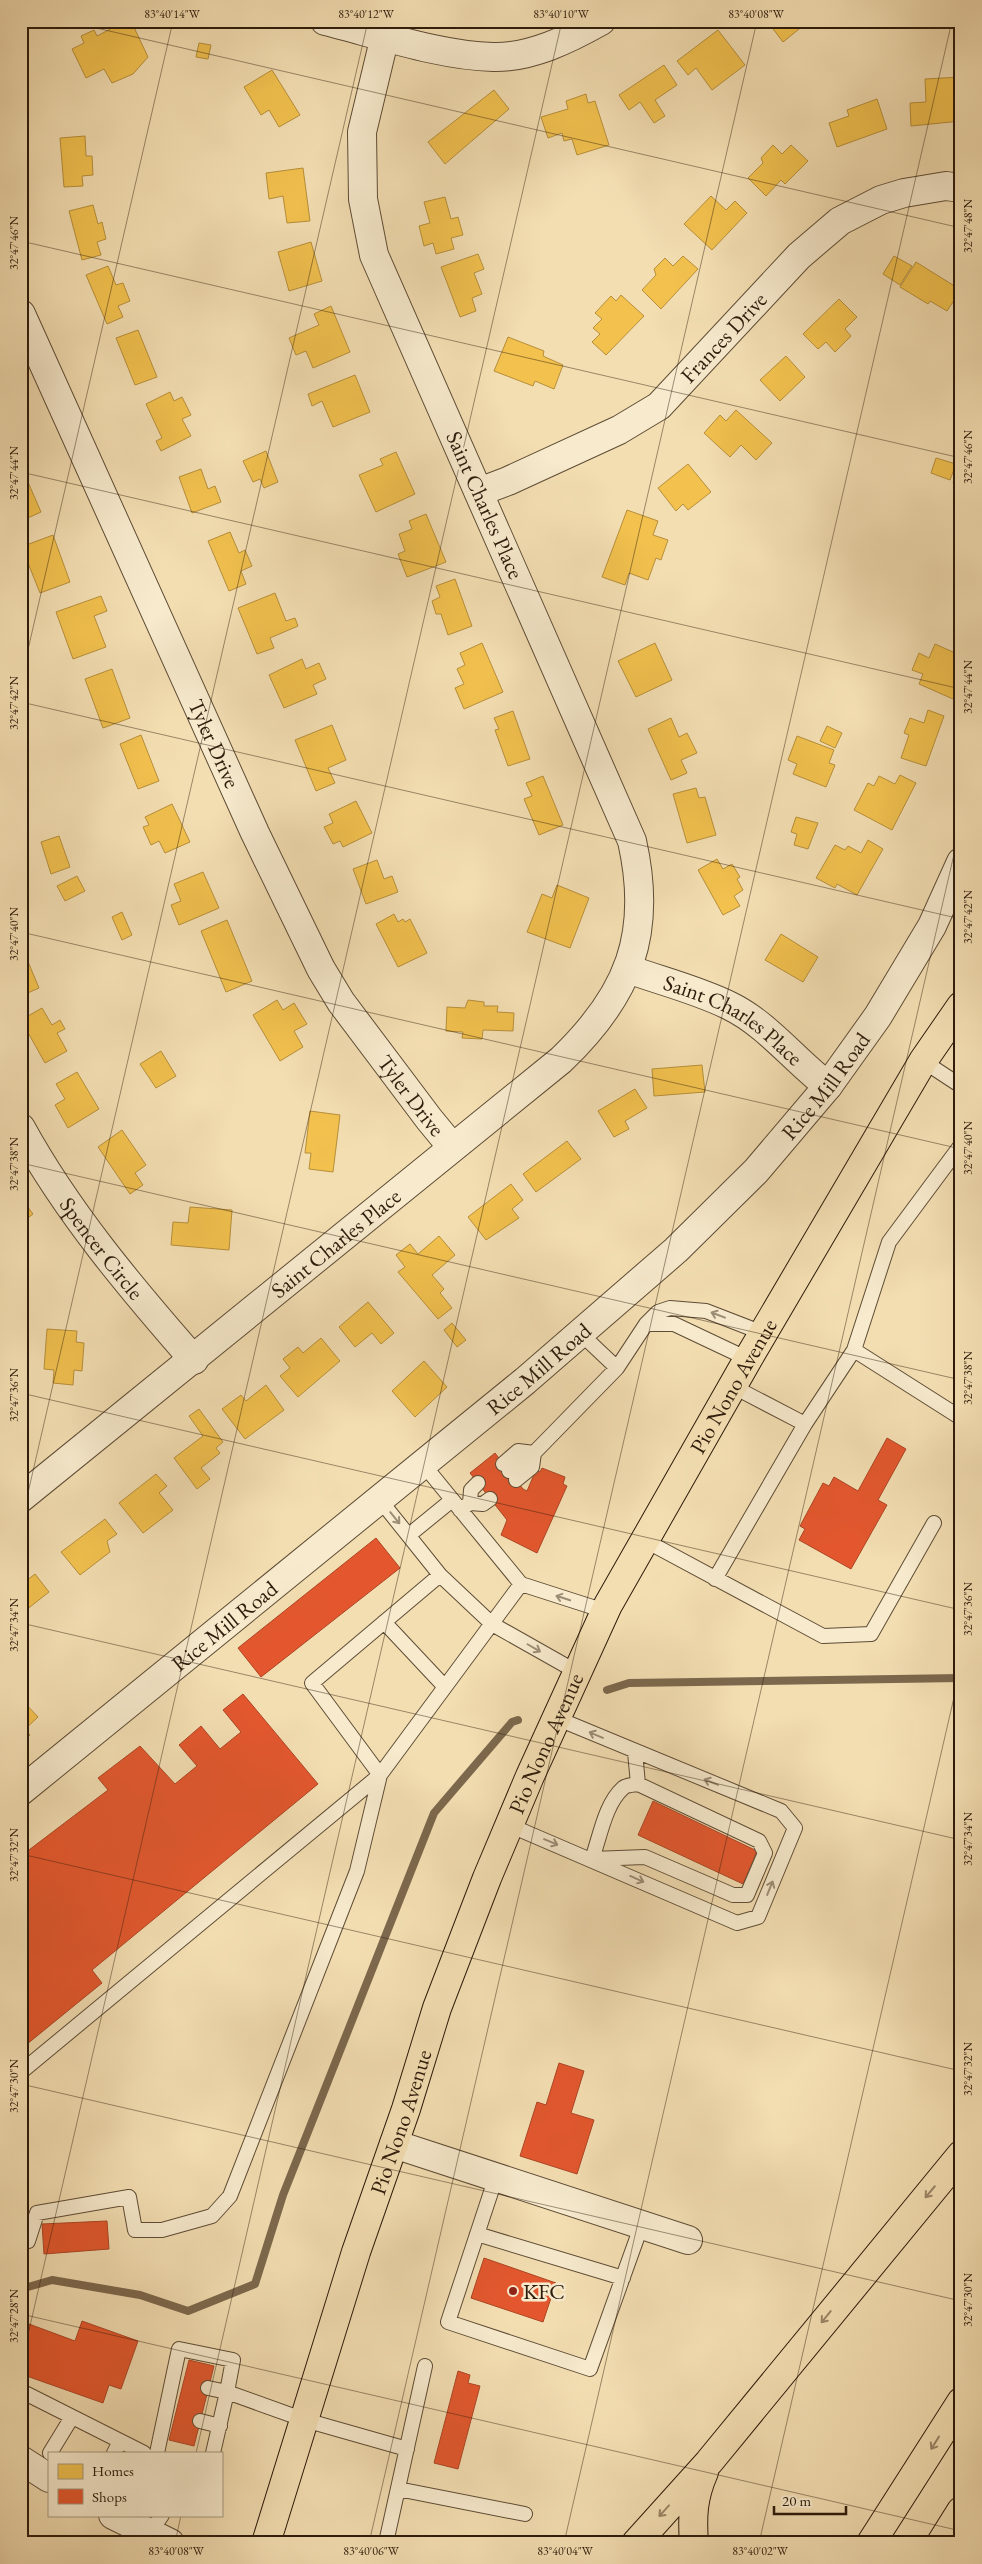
<svg xmlns="http://www.w3.org/2000/svg" width="982" height="2564" font-family="'EB Garamond',serif">
	<style>
		.homes { fill: #f2c14e; stroke: #b78f3a }
		.shops { fill: #e4572e; stroke: #ad4524 }
		.lines { fill: none; stroke-linecap: round; stroke-linejoin: round }
		.stream { stroke: #7c684d; stroke-width: 8 }
		.service-casing { stroke: #5e4c35; stroke-width: 16 }
		.minor-casing { stroke: #5e4c35; stroke-width: 30 }
		.tertiary-casing { stroke: #5e4c35; stroke-width: 30 }
		.primary-casing { stroke: #2d1b0b; stroke-width: 30 }
		.motorway-casing { stroke: #2d1b0b; stroke-width: 30 }
		.service { stroke: #f7eacd; stroke-width: 14 }
		.minor { stroke: #f7eacd; stroke-width: 28 }
		.tertiary { stroke: #f7eacd; stroke-width: 28 }
		.primary { stroke: #f3deb2; stroke-width: 28 }
		.motorway { stroke: #f3deb2; stroke-width: 28 }
		.oneway { stroke: #9c8d76 }
		.oneway2 { stroke: #9a8667 }
		.ticks { fill: none; stroke: #2d1b0b; stroke-width: 1; stroke-opacity: 0.45 }
		.poi-dot { fill: #8f2418; stroke: #f7eacd; stroke-width: 2 }
		.labels { text-anchor: middle; dominant-baseline: central; stroke-width: 5; stroke-linejoin: round; paint-order: stroke }
		.street-label { font-size: 22px; fill: #2d1b0b; stroke: #f7eacd }
		.poi-label { font-size: 22px; fill: #2d1b0b; stroke: #f7eacd; text-anchor: start }
		.neatline { fill: none; stroke: #2d1b0b; stroke-width: 2 }
		.ticks-label { font-size: 12px; text-anchor: middle; fill: #2d1b0b }
	</style>
	<rect width="100%" height="100%" fill="#f3deb2"/>
	<filter id="stains"><feTurbulence type="fractalNoise" baseFrequency=".004" numOctaves="4"/><feColorMatrix values="0 0 0 0 .2 0 0 0 0 .09 0 0 0 0 .02 0 0 0 .5 -.17"/></filter>
	<radialGradient id="worn" r=".72"><stop offset=".6" stop-color="#630" stop-opacity="0"/><stop offset="1" stop-color="#630" stop-opacity=".3"/></radialGradient>
	<path class="homes" d="M126 21H131L148 57 133 74 112 83 104 69 86 78 72 49 84 43 81 36 94 30 97 36Z
		M767 21H809L783 42Z
		M718 30 745 65 712 90 696 68 688 75 677 61Z
		M199 43 211 45 208 59 196 57Z
		M664 65 677 85 655 100 665 116 654 123 640 102 629 110 619 95Z
		M272 70 300 115 279 127 269 110 261 115 244 87Z
		M961 77V121L911 126 910 103 926 102 925 79Z
		M494 90 509 109 445 164 428 142Z
		M586 94 588 103 595 101 609 145 577 155 572 139 564 141 562 133 548 138 541 117 568 109 566 101Z
		M877 99 887 129 837 147 829 123 849 116 847 110Z
		M85 136 86 156H92L93 175 82 176 83 186 64 187 60 138Z
		M773 145 782 154 791 145 808 161 785 184 781 180 766 196 748 178 763 163 761 158Z
		M303 168 310 221 287 223 283 196 269 199 266 173Z
		M711 196 726 210 735 201 747 213 712 250 684 224Z
		M445 197 451 219 458 217 463 235 451 238 454 249 436 254 433 243 424 246 419 226 430 223 424 202Z
		M93 205 98 224 102 222 106 239 97 242 101 255 82 260 69 211Z
		M311 242 322 281 289 291 278 252Z
		M478 254 484 269 474 273 482 294 472 298 476 311 460 317 441 267Z
		M683 256 698 269 661 309 642 290 656 275 654 269 665 258 673 266Z
		M894 256 912 266 900 285 883 274Z
		M916 262 961 290 947 311 930 301 928 304 900 287Z
		M108 266 116 285 123 283 130 301 118 306 123 317 107 324 86 275Z
		M621 295 644 316 606 355 592 342 600 334 593 328 602 319 595 313 611 296 616 301Z
		M839 299 857 317 845 329 851 336 835 352 826 342 818 349 803 334Z
		M331 306 350 352 313 368 306 351 296 355 289 338 319 325 314 314Z
		M138 330 157 377 135 385 116 338Z
		M508 337 544 351 543 356 563 365 554 389 535 381 533 386 494 371Z
		M786 356 805 377 780 401 760 380Z
		M355 375 370 412 333 427 322 401 312 406 308 394Z
		M170 392 174 401 182 397 191 415 182 419 191 436 161 451 156 441 162 438 146 404Z
		M736 410 772 443 756 460 741 445 730 457 704 433 720 415 726 421Z
		M266 451 278 482 264 488 260 479 253 482 243 461Z
		M396 452 415 494 376 512 359 475 383 465 380 459Z
		M936 458 956 464 950 480 931 473Z
		M688 464 711 492 688 510 683 504 676 511 658 488Z
		M21 466 41 512 21 521Z
		M959 468 961 469V486L953 483Z
		M201 469 208 489 215 486 221 502 192 513 179 477Z
		M627 510 658 521 653 535 668 540 661 560 656 558 648 580 629 573 625 585 602 577Z
		M426 514 446 562 407 577 398 554 405 551 399 534 412 529 409 521Z
		M230 532 239 553 245 550 252 566 241 571 246 584 229 591 208 541Z
		M53 535 70 582 40 593 28 563 21 565V547Z
		M455 579 472 626 448 635 441 614H436L432 601 440 597 436 586Z
		M275 593 286 621 295 618 298 626 270 638 274 648 257 654 238 608Z
		M101 596 107 611 94 616 106 647 73 659 56 612Z
		M959 641H961V682L953 699 919 684 923 674 912 670 919 653 929 658 935 644 953 652Z
		M482 643 503 692 464 709 455 688 464 684 457 669 465 665 460 653Z
		M655 643 672 680 636 697 618 661Z
		M302 659 306 669 319 663 326 679 313 685 317 694 284 708 269 675Z
		M112 669 130 718 103 728 85 679Z
		M928 710 944 716 926 766 901 758 909 735 904 733 910 718 924 723Z
		M513 711 530 759 508 766 495 730 499 729 494 718Z
		M671 718 679 737 687 733 697 753 681 760 687 773 671 780 648 729Z
		M332 725 346 760 328 768 335 783 316 791 295 740Z
		M827 726 842 733 835 748 820 741Z
		M141 735 159 781 138 789 120 744Z
		M797 736 834 750 829 763 835 765 826 787 793 774 797 764 788 760Z
		M900 775 916 783 892 830 854 810 868 783 874 786 879 776 895 784Z
		M543 776 563 825 539 835 524 799 532 796 526 783Z
		M696 788 699 798 705 797 716 835 687 843 673 794Z
		M356 801 372 833 343 847 340 841 333 844 324 827 333 823 329 814Z
		M172 804 190 842 165 853 159 841 151 845 143 827 149 825 145 817Z
		M796 817 818 823 808 849 794 845 797 834 791 832Z
		M59 836 70 867 51 874 41 842Z
		M868 840 883 849 857 895 837 884 835 888 816 878 835 845 845 850 848 846 861 853Z
		M717 859 723 869 732 864 740 877 737 879 743 890 734 896 740 906 723 915 698 870Z
		M377 860 384 879 392 876 398 892 366 904 353 869Z
		M203 872 219 908 179 925 171 905 181 901 174 884Z
		M77 876 85 891 65 901 57 886Z
		M557 885 589 898 570 948 527 932 542 894 552 898Z
		M122 912 132 935 122 940 112 917Z
		M394 914 398 922 403 919 405 922 410 919 427 953 398 967 376 924Z
		M227 920 252 981 226 992 201 931Z
		M781 934 818 957 803 982 765 960Z
		M24 952 39 988 21 996V953Z
		M277 1000 283 1010 294 1003 307 1024 294 1031 303 1047 280 1061 253 1015Z
		M468 1000 484 1002V1006H498L497 1012 514 1013 513 1031 483 1030 482 1039 462 1038 463 1032 446 1031 447 1007 465 1008Z
		M42 1008 52 1025 60 1020 65 1029 57 1033 67 1051 45 1063 21 1020Z
		M161 1051 176 1076 156 1088 140 1064Z
		M702 1065 705 1092 654 1096 652 1069Z
		M77 1072 99 1109 68 1128 55 1105 65 1099 56 1084Z
		M635 1089 647 1108 625 1121 629 1129 614 1137 598 1111Z
		M310 1111 340 1115 333 1172 309 1169 311 1153H305Z
		M122 1130 146 1165 135 1173 143 1185 130 1194 98 1147Z
		M567 1141 581 1159 536 1192 523 1174Z
		M511 1184 523 1200 512 1209 519 1218 486 1240 468 1217Z
		M21 1198 33 1214 21 1223Z
		M190 1207 232 1210 229 1250 171 1245 173 1222 188 1223Z
		M439 1236 455 1255 432 1275 444 1289 440 1293 452 1308 438 1319 398 1272 405 1267 396 1255 410 1244 418 1254Z
		M21 1249 29 1259 21 1265Z
		M368 1302 394 1333 381 1344 372 1333 355 1347 339 1327Z
		M452 1323 466 1340 457 1347 444 1330Z
		M47 1329 77 1331 76 1342 84 1343 82 1371 74 1370 73 1385 53 1383 54 1370 44 1369Z
		M321 1338 340 1361 298 1397 280 1376 290 1368 283 1359 298 1347 303 1353Z
		M424 1361 447 1387 415 1417 392 1391Z
		M266 1385 284 1410 245 1439 222 1409 241 1395 246 1401Z
		M199 1409 223 1442 216 1448 220 1453 201 1468 210 1479 197 1489 174 1458 203 1436 189 1416Z
		M156 1474 167 1486 159 1493 173 1510 143 1533 119 1503Z
		M105 1519 117 1534 107 1541 110 1552 80 1575 61 1552Z
		M35 1574 49 1592 21 1614V1585Z
		M21 1699 38 1717 25 1729 30 1735 21 1743Z"/>
	<path class="shops" d="M887 1438 906 1449 878 1500 887 1505 851 1569 799 1540 805 1529 800 1526 823 1483 829 1486 834 1477 858 1491Z
		M495 1453 523 1489 527 1491 536 1470 540 1472 542 1468 565 1477 563 1484 567 1486 537 1553 501 1535 507 1520 470 1473Z
		M376 1538 400 1568 261 1677 238 1648Z
		M243 1694 318 1784 92 1970 102 1983 21 2049V1856L108 1790 98 1778 140 1746 175 1784 197 1766 179 1745 201 1726 220 1749 241 1732 223 1710Z
		M653 1801 757 1851 743 1884 638 1835Z
		M559 2063 584 2071 571 2113 594 2120 577 2174 520 2156 537 2102 546 2105Z
		M107 2221 109 2249 44 2254 42 2224Z
		M484 2258 556 2283 543 2322 471 2298Z
		M82 2321 138 2341 121 2389 109 2385 103 2403 21 2374V2346L29 2324 75 2341Z
		M189 2360 214 2366 194 2446 169 2440Z
		M458 2371 470 2375 468 2383 480 2386 458 2469 434 2463Z"/>
	<g class="lines">
		<path class="stream" d="M607 1690 629 1683 961 1678
			M21 2289 52 2280 140 2295 188 2311 255 2284 283 2195 434 1813 512 1722 518 1720"/>
		<g class="service-casing">
			<path id="service" d="M923 1061 961 1086
				M646 1324H674L748 1359
				M580 1333 617 1368
				M854 1350 889 1242 961 1145
				M732 1386 805 1424
				M423 1464 521 1584 605 1611
				M503 1464 518 1451 534 1453 509 1471
				M516 1480 532 1467 534 1453 617 1368 646 1324 658 1312 670 1308 706 1311 763 1333
				M380 1500 440 1575 492 1624 577 1672
				M470 1503 483 1504 490 1499
				M460 1510 470 1503 471 1490 478 1483
				M409 1535 452 1500
				M646 1541 823 1636 871 1634 934 1523
				M715 1579 805 1424 854 1350 961 1418
				M384 1622 445 1687
				M635 1752 638 1784
				M638 1784 759 1841 765 1853 747 1895H733L645 1857 592 1859C600 1837 605 1804 623 1788 626 1785 633 1785 638 1784Z
				M509 1825 737 1923 758 1917 795 1828 781 1811 556 1718
				M21 2072 380 1775 521 1584
				M496 2177 448 2322 590 2369 642 2224
				M477 2234 623 2278
				M21 2241H28L37 2213 129 2197 135 2230H162L212 2216 230 2196 357 1871 380 1775 312 1683 440 1575
				M208 2388 227 2392 213 2453
				M21 2391 144 2453
				M200 2421 220 2426
				M50 2453 72 2417
				M114 2453 120 2441
				M157 2453 179 2349 233 2360 227 2392 305 2420 407 2449
				M398 2489 525 2514
				M147 2537 162 2515
				M388 2543 387 2538 425 2366"/>
		</g>
		<g class="minor-casing">
			<g id="minor">
				<path d="M325 21C377 34 441 56 493 57 531 58 569 39 601 21"/>
				<path id="s1" d="M21 314 255 833 321 969 341 1002 429 1119 452 1147"/>
				<path id="s2" d="M479 492 508 481 619 430 659 406 799 256 840 221 881 200 904 193 946 186 961 188"/>
				<path id="s3" d="M628 969C661 981 698 990 730 1006 767 1024 795 1061 828 1086"/>
				<path id="s4" d="M21 1128C67 1212 131 1288 194 1360"/>
				<path id="s5" d="M21 1498 561 1060C629 995 653 934 632 841L374 255 363 199 362 132 385 36"/>
				<path id="s6" d="M21 1791 525 1381 676 1250 756 1171 828 1086 878 1016 932 926 961 862"/>
				<path d="M394 2144 688 2240"/>
			</g>
		</g>
		<g class="tertiary-casing">
			<path id="tertiary" d="M21 2460 49 2478
				M113 2515 170 2543"/>
		</g>
		<g class="primary-casing">
			<g id="primary">
				<path id="s7" d="M266 2543 356 2252 406 2109 437 2008 487 1878 530 1776 608 1605 748 1359 923 1061 961 1006"/>
			</g>
		</g>
		<g class="motorway-casing">
			<path id="motorway" d="M636 2543 709 2462 961 2155
				M694 2543C692 2516 693 2497 704 2472
				M871 2543 961 2402
				M941 2543 961 2511"/>
		</g>
		<use href="#service" class="service"/>
		<use href="#minor" class="minor"/>
		<use href="#tertiary" class="tertiary"/>
		<use href="#primary" class="primary"/>
		<use href="#motorway" class="motorway"/>
	</g>
	<defs><path id="oneway-shaft" d="M-6 0H5M1.5-3L5.5 0L1.5 3" fill="none" stroke-width="1.6" stroke-linecap="round" stroke-linejoin="round" transform="scale(1.25)"/></defs>
	<g class="oneway">
		<use href="#oneway-shaft" transform="translate(718 1315) rotate(-159)"/>
		<use href="#oneway-shaft" transform="translate(395 1518) rotate(51)"/>
		<use href="#oneway-shaft" transform="translate(563 1598) rotate(-162)"/>
		<use href="#oneway-shaft" transform="translate(534 1648) rotate(30)"/>
		<use href="#oneway-shaft" transform="translate(596 1735) rotate(-157)"/>
		<use href="#oneway-shaft" transform="translate(711 1782) rotate(-158)"/>
		<use href="#oneway-shaft" transform="translate(551 1842) rotate(23)"/>
		<use href="#oneway-shaft" transform="translate(637 1879) rotate(24)"/>
		<use href="#oneway-shaft" transform="translate(770 1888) rotate(-68)"/>
	</g>
	<g class="oneway2">
		<use href="#oneway-shaft" transform="translate(930 2192) rotate(130)"/>
		<use href="#oneway-shaft" transform="translate(826 2317) rotate(129)"/>
		<use href="#oneway-shaft" transform="translate(935 2443) rotate(122)"/>
		<use href="#oneway-shaft" transform="translate(664 2511) rotate(132)"/>
	</g>
	<path class="ticks" d="M66 21 961 228M21 241 961 458M21 472 961 689M21 680 173 21M21 702 961 919M21 932 961 1149M21 1163 961 1380M21 1393 961 1610M21 1523 368 21M21 1623 961 1840M21 1854 961 2071M21 2084 961 2301M21 2314 961 2531M21 2365 562 21M196 2453 757 21M175 2543 181 2515M369 2543 952 21M564 2543 961 824M759 2543 961 1667M953 2543 961 2509"/>
	<circle class="poi-dot" cx="513" cy="2291" r="5"/>
	<g class="labels">
		<g class="street-label">
			<text stroke="none"><textPath href="#s2" startOffset="294">Frances Drive</textPath></text>
			<text transform="translate(485 505) rotate(66)">Saint Charles Place</text>
			<text stroke="none"><textPath href="#s1" startOffset="471">Tyler Drive</textPath></text>
			<text stroke="none"><textPath href="#s3" startOffset="118">Saint Charles Place</textPath></text>
			<text stroke="none"><textPath href="#s6" startOffset="1072">Rice Mill Road</textPath></text>
			<text stroke="none"><textPath href="#s1" startOffset="876">Tyler Drive</textPath></text>
			<text stroke="none"><textPath href="#s5" startOffset="405">Saint Charles Place</textPath></text>
			<text stroke="none"><textPath href="#s4" startOffset="145">Spencer Circle</textPath></text>
			<text stroke="none"><textPath href="#s6" startOffset="668">Rice Mill Road</textPath></text>
			<text stroke="none"><textPath href="#s7" startOffset="1252">Pio Nono Avenue</textPath></text>
			<text stroke="none"><textPath href="#s6" startOffset="262">Rice Mill Road</textPath></text>
			<text stroke="none"><textPath href="#s7" startOffset="848">Pio Nono Avenue</textPath></text>
			<text stroke="none"><textPath href="#s7" startOffset="442">Pio Nono Avenue</textPath></text>
		</g>
		<g class="poi-label">
			<text x="523" y="2291">KFC</text>
		</g>
	</g>
	<rect width="982" height="2564" fill="none" stroke="#f3deb2" stroke-width="55"/>
	<rect x="48" y="2452" width="175" height="65" fill="#f7eacd" stroke="#a6977f"/>
	<rect x="58" y="2464" width="25" height="15" fill="#f2c14e" stroke="#a6977f"/>
	<text x="92" y="2476" font-size="15" fill="#2d1b0b">Homes</text>
	<rect x="58" y="2489" width="25" height="15" fill="#e4572e" stroke="#a6977f"/>
	<text x="92" y="2502" font-size="15" fill="#2d1b0b">Shops</text>
	<path d="M774 2506v8h72v-8" fill="none" stroke="#2d1b0b" stroke-width="2.5"/>
	<text x="782" y="2506" font-size="15" fill="#2d1b0b" stroke="#f7eacd" stroke-width="4" paint-order="stroke">20 m</text>
	<rect x="28" y="28" width="926" height="2508" class="neatline"/>
	<g class="ticks-label">
		<text x="172" y="18">83°40'14"W</text>
		<text x="366" y="18">83°40'12"W</text>
		<text x="561" y="18">83°40'10"W</text>
		<text x="756" y="18">83°40'08"W</text>
		<text transform="translate(968 226) rotate(-90)" y="4">32°47'48"N</text>
		<text transform="translate(14 243) rotate(-90)" y="4">32°47'46"N</text>
		<text transform="translate(968 457) rotate(-90)" y="4">32°47'46"N</text>
		<text transform="translate(14 473) rotate(-90)" y="4">32°47'44"N</text>
		<text transform="translate(968 687) rotate(-90)" y="4">32°47'44"N</text>
		<text transform="translate(14 703) rotate(-90)" y="4">32°47'42"N</text>
		<text transform="translate(968 917) rotate(-90)" y="4">32°47'42"N</text>
		<text transform="translate(14 934) rotate(-90)" y="4">32°47'40"N</text>
		<text transform="translate(968 1148) rotate(-90)" y="4">32°47'40"N</text>
		<text transform="translate(14 1164) rotate(-90)" y="4">32°47'38"N</text>
		<text transform="translate(968 1378) rotate(-90)" y="4">32°47'38"N</text>
		<text transform="translate(14 1395) rotate(-90)" y="4">32°47'36"N</text>
		<text transform="translate(968 1609) rotate(-90)" y="4">32°47'36"N</text>
		<text transform="translate(14 1625) rotate(-90)" y="4">32°47'34"N</text>
		<text transform="translate(968 1839) rotate(-90)" y="4">32°47'34"N</text>
		<text transform="translate(14 1855) rotate(-90)" y="4">32°47'32"N</text>
		<text transform="translate(968 2069) rotate(-90)" y="4">32°47'32"N</text>
		<text transform="translate(14 2086) rotate(-90)" y="4">32°47'30"N</text>
		<text transform="translate(968 2300) rotate(-90)" y="4">32°47'30"N</text>
		<text transform="translate(14 2316) rotate(-90)" y="4">32°47'28"N</text>
		<text x="176" y="2555">83°40'08"W</text>
		<text x="371" y="2555">83°40'06"W</text>
		<text x="565" y="2555">83°40'04"W</text>
		<text x="760" y="2555">83°40'02"W</text>
	</g>
	<rect width="100%" height="100%" filter="url(#stains)"/>
	<rect width="100%" height="100%" fill="url(#worn)"/>
</svg>
